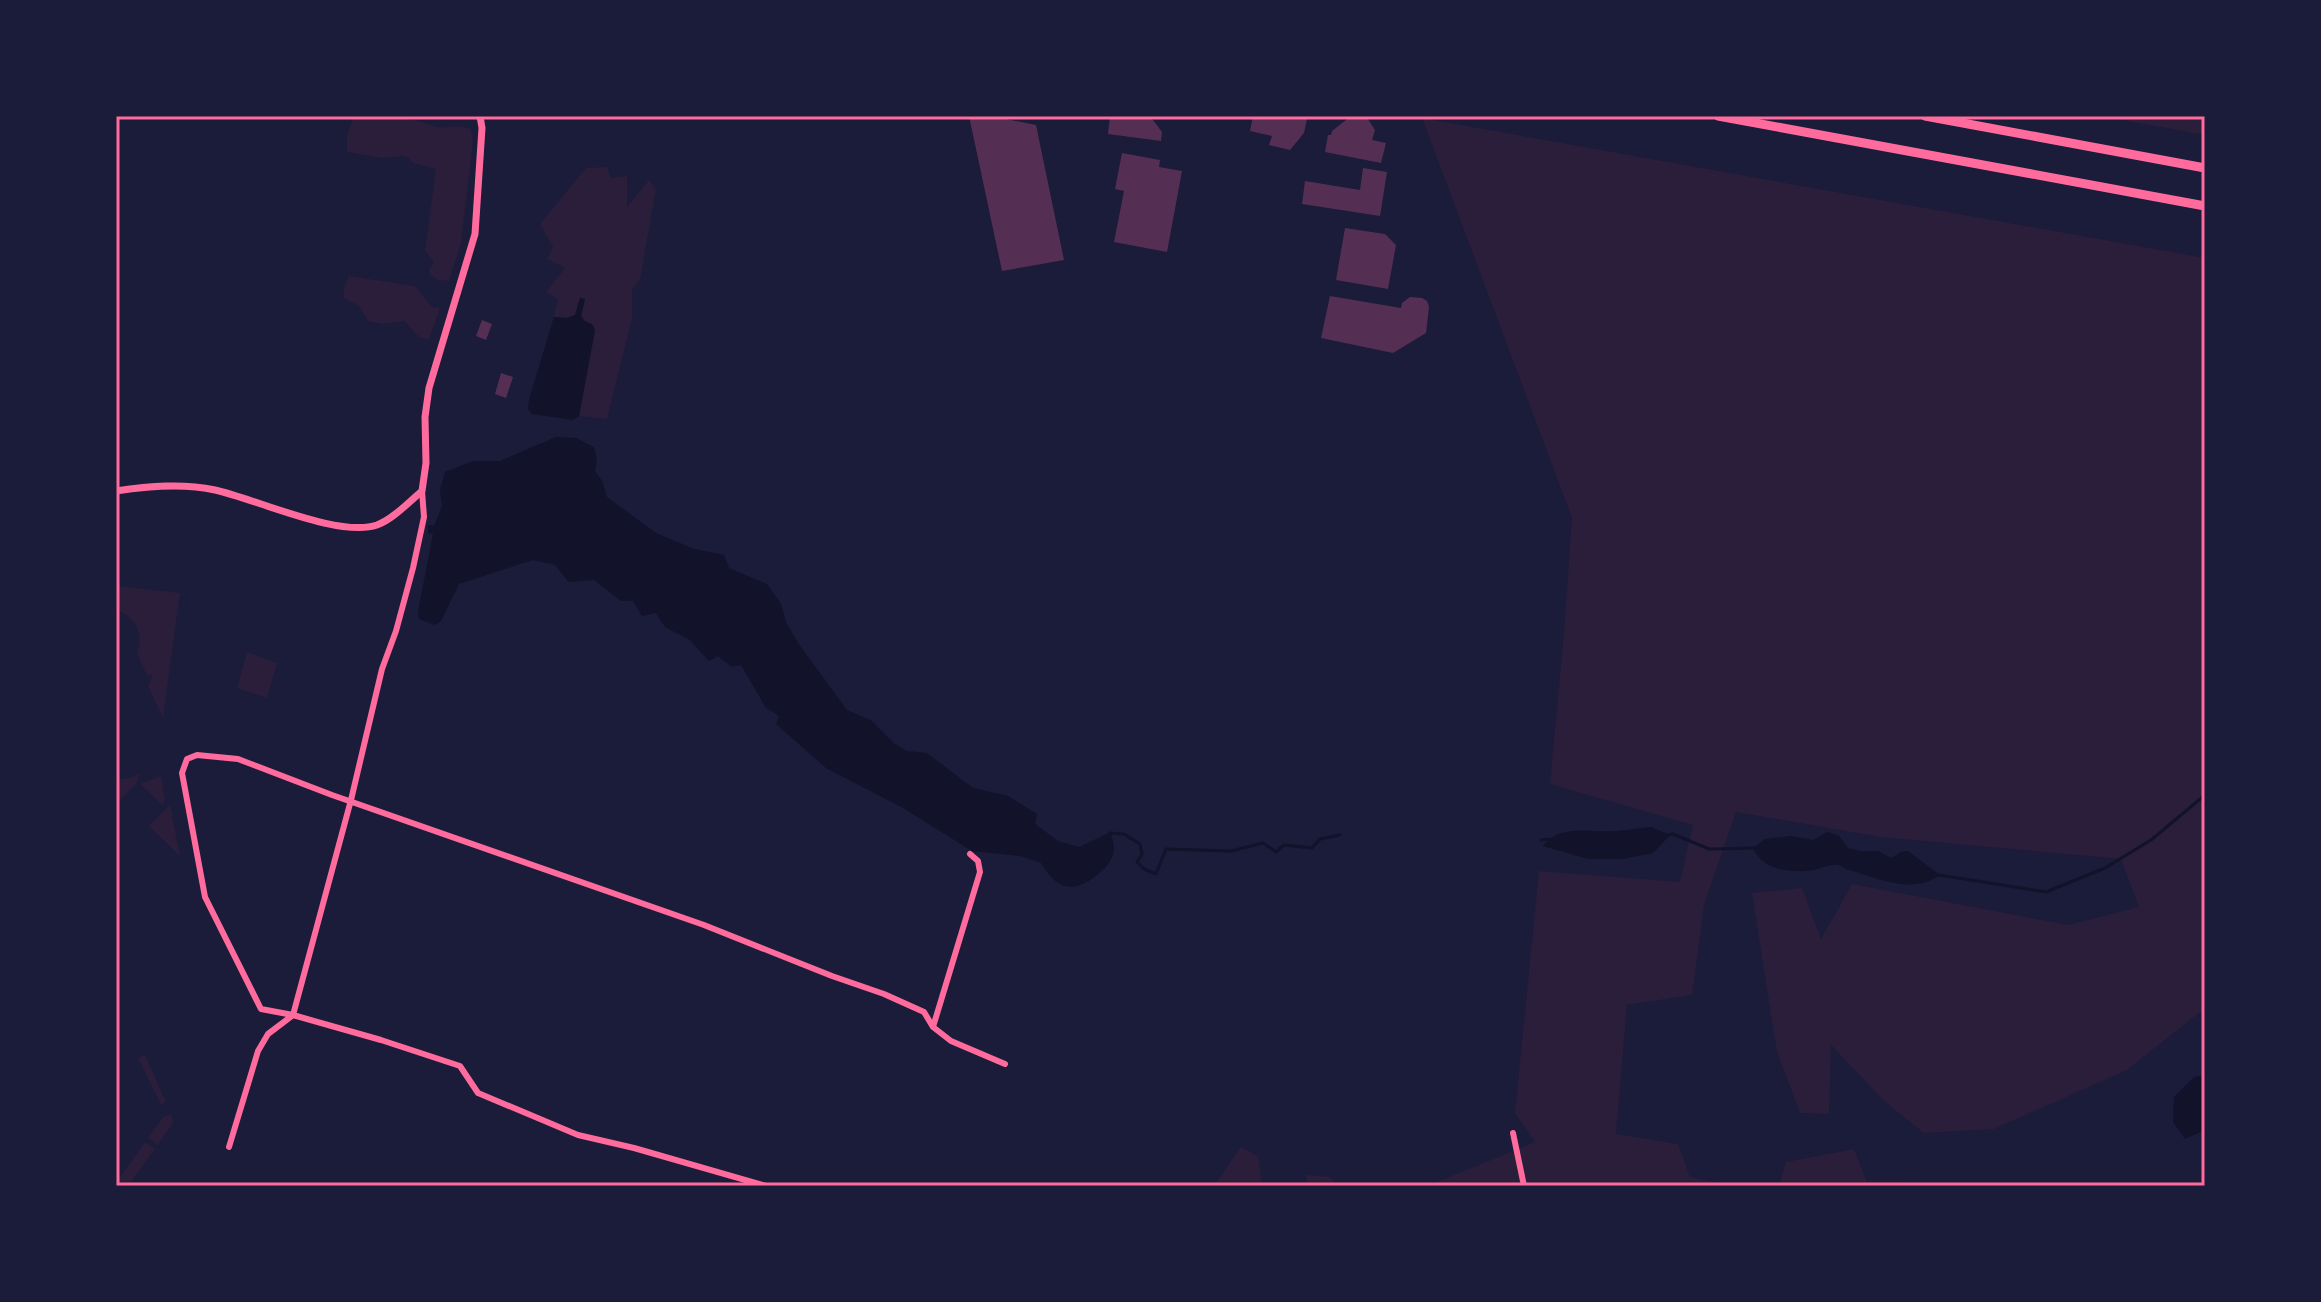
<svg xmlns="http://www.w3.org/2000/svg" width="2321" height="1302" font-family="Arial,sans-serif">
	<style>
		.green { fill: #2a1e3b }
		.water { fill: #12122b }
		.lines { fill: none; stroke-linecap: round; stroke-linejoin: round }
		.stream { stroke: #12122b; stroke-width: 3 }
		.building { fill: #542f53 }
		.minor { stroke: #ff6b9d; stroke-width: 6 }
		.tertiary { stroke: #ff6b9d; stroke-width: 7 }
		.trunk { stroke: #ff6b9d; stroke-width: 9 }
		.neatline { fill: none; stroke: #ff6b9d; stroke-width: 3 }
	</style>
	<rect width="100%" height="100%" fill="#1b1b3a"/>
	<path class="green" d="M354 116C373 116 394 115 413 120 422 121 430 126 439 127 450 128 460 124 471 129L473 141 461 243 449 281 438 280 430 275 429 269 433 265V260L425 251 436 169 412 163 409 158 404 156 382 158 347 152V135Z
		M2100 116H2205V135Z
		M1422 118 2205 258V1008L2127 1070 1994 1129 1924 1133 1884 1101 1831 1045 1829 1114 1800 1113 1777 1052 1752 893 1802 888 1821 939 1852 884 2068 925 2139 907 2121 859 1881 837 1736 812 1704 905 1692 995 1627 1005 1616 1134 1678 1144 1690 1177 1733 1186H1427L1535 1142 1515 1113 1539 871 1680 882 1693 825 1550 784 1564 633 1572 518Z
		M607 167 611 178 627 176V207L649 180 656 189 640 280 632 289V319L607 419 579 416 595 330 581 316 585 300 580 298 575 315 567 318 554 317 558 299 546 292 565 268 547 259 553 247 540 224 586 168Z
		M349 276 415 286 432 307 440 308 429 339C415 340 413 327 404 321L382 324 368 321 359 306 344 298V288Z
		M116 586 180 593 163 718 148 686 153 674 147 676 137 653C145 634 135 616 116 610Z
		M247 652 277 663 267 698 237 688Z
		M140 772 136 784 116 804V780L130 778Z
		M161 776 165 800 162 805 140 784Z
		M170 805 180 856 149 826Z
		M145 1055 166 1102 161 1105 138 1058Z
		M171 1114 173 1123 158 1145 148 1138 163 1117Z
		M145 1142 155 1149 128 1186H116V1183Z
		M1241 1147 1258 1156 1262 1186H1214Z
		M1854 1149 1867 1182 1921 1183 1922 1186H1779L1786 1162Z
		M1306 1175 1331 1177 1336 1186H1308Z"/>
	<path class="water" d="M580 298 585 299 581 316 584 321 592 324 595 330 579 416 573 420 532 414 528 409 529 400 554 317 567 318 575 315Z
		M556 437 576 438 594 447 597 459 595 471 602 481 607 497 656 533 694 549 724 555 729 568 767 584 781 604 786 622 798 643 847 710 872 721 895 744 907 751 927 753 973 788 1008 796 1037 814 1035 824 1058 841 1079 847 1111 832C1112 838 1114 845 1114 851 1112 862 1104 869 1096 876 1071 895 1056 888 1041 863L1020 856 972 851 903 808 826 768 776 724 779 717 775 713 766 708 741 665 732 667 718 656 709 661 690 640 665 627 656 613 642 616 633 601H621L594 580 569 582 555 565 533 560 459 584 441 621 435 625 419 619 418 612 433 534 428 533V525L434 526 442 506 440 490 445 472 473 461H500Z
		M1651 827 1670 835 1653 853 1623 859H1588L1543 846C1561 823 1592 833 1618 831 1629 830 1640 828 1651 827Z
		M1827 832 1839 836 1848 848 1860 851H1878L1891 858 1901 852 1908 851 1940 875C1912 895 1878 878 1849 870 1845 869 1842 866 1838 865 1830 864 1821 869 1813 870 1792 874 1762 870 1753 848L1765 839 1791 836 1813 840Z
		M2205 1075V1130L2185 1139 2173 1122 2174 1097 2194 1077Z"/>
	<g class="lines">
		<path class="stream" d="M1110 833 1124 834 1140 844 1142 854 1137 862 1144 869 1156 874 1166 849 1231 851 1263 843 1276 852 1284 845 1312 848 1320 839 1340 835
			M1668 835 1673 834 1709 849 1758 848
			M1541 840 1550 839
			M1939 875 2046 892 2105 868 2151 840 2205 795"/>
	</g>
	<path class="building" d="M969 116H991L1036 125 1064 260 1002 271Z
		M1110 116H1150L1162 132 1161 141 1108 134Z
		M1253 116H1288L1307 119 1304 133 1290 150 1269 145 1272 136 1250 131Z
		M1351 116H1366L1375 130 1372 140 1386 143 1381 163 1325 152 1328 135H1331L1332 131Z
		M1122 153 1160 160 1159 167 1182 171 1167 252 1114 242 1124 191 1115 189Z
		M1363 168 1387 172 1380 216 1302 204 1305 181 1360 190Z
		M1345 228 1385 234 1396 245 1388 289 1336 280Z
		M1330 296 1401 308 1402 303 1410 297 1422 298 1427 301 1429 307 1426 333 1393 353 1321 338Z
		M482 320 492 324 486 340 476 336Z
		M501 373 513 377 506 398 495 394Z"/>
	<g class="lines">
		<path class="minor" d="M933 1027 980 872 978 861 970 854
			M1513 1133 1524 1186
			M229 1147 258 1051 268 1034 293 1015 351 800 382 669 396 631 413 568 424 517 422 491
			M766 1186 634 1148 578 1135 478 1093 460 1066 381 1040 293 1015 261 1009 205 897 182 773 187 759 197 755 238 759 332 795 704 925 832 976 884 994 924 1012 933 1027 951 1041 1005 1064"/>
		<path class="tertiary" d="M116 491C149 486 183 483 215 490 256 499 339 538 377 525 393 519 409 502 422 491L426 463 425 417 429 388 475 234 482 128 480 116"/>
		<path class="trunk" d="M1718 116 2205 206
			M1925 116 2205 168"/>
	</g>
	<rect width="2321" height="1302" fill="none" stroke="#1b1b3a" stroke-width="236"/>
	<rect x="118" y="118" width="2085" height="1066" class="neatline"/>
</svg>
